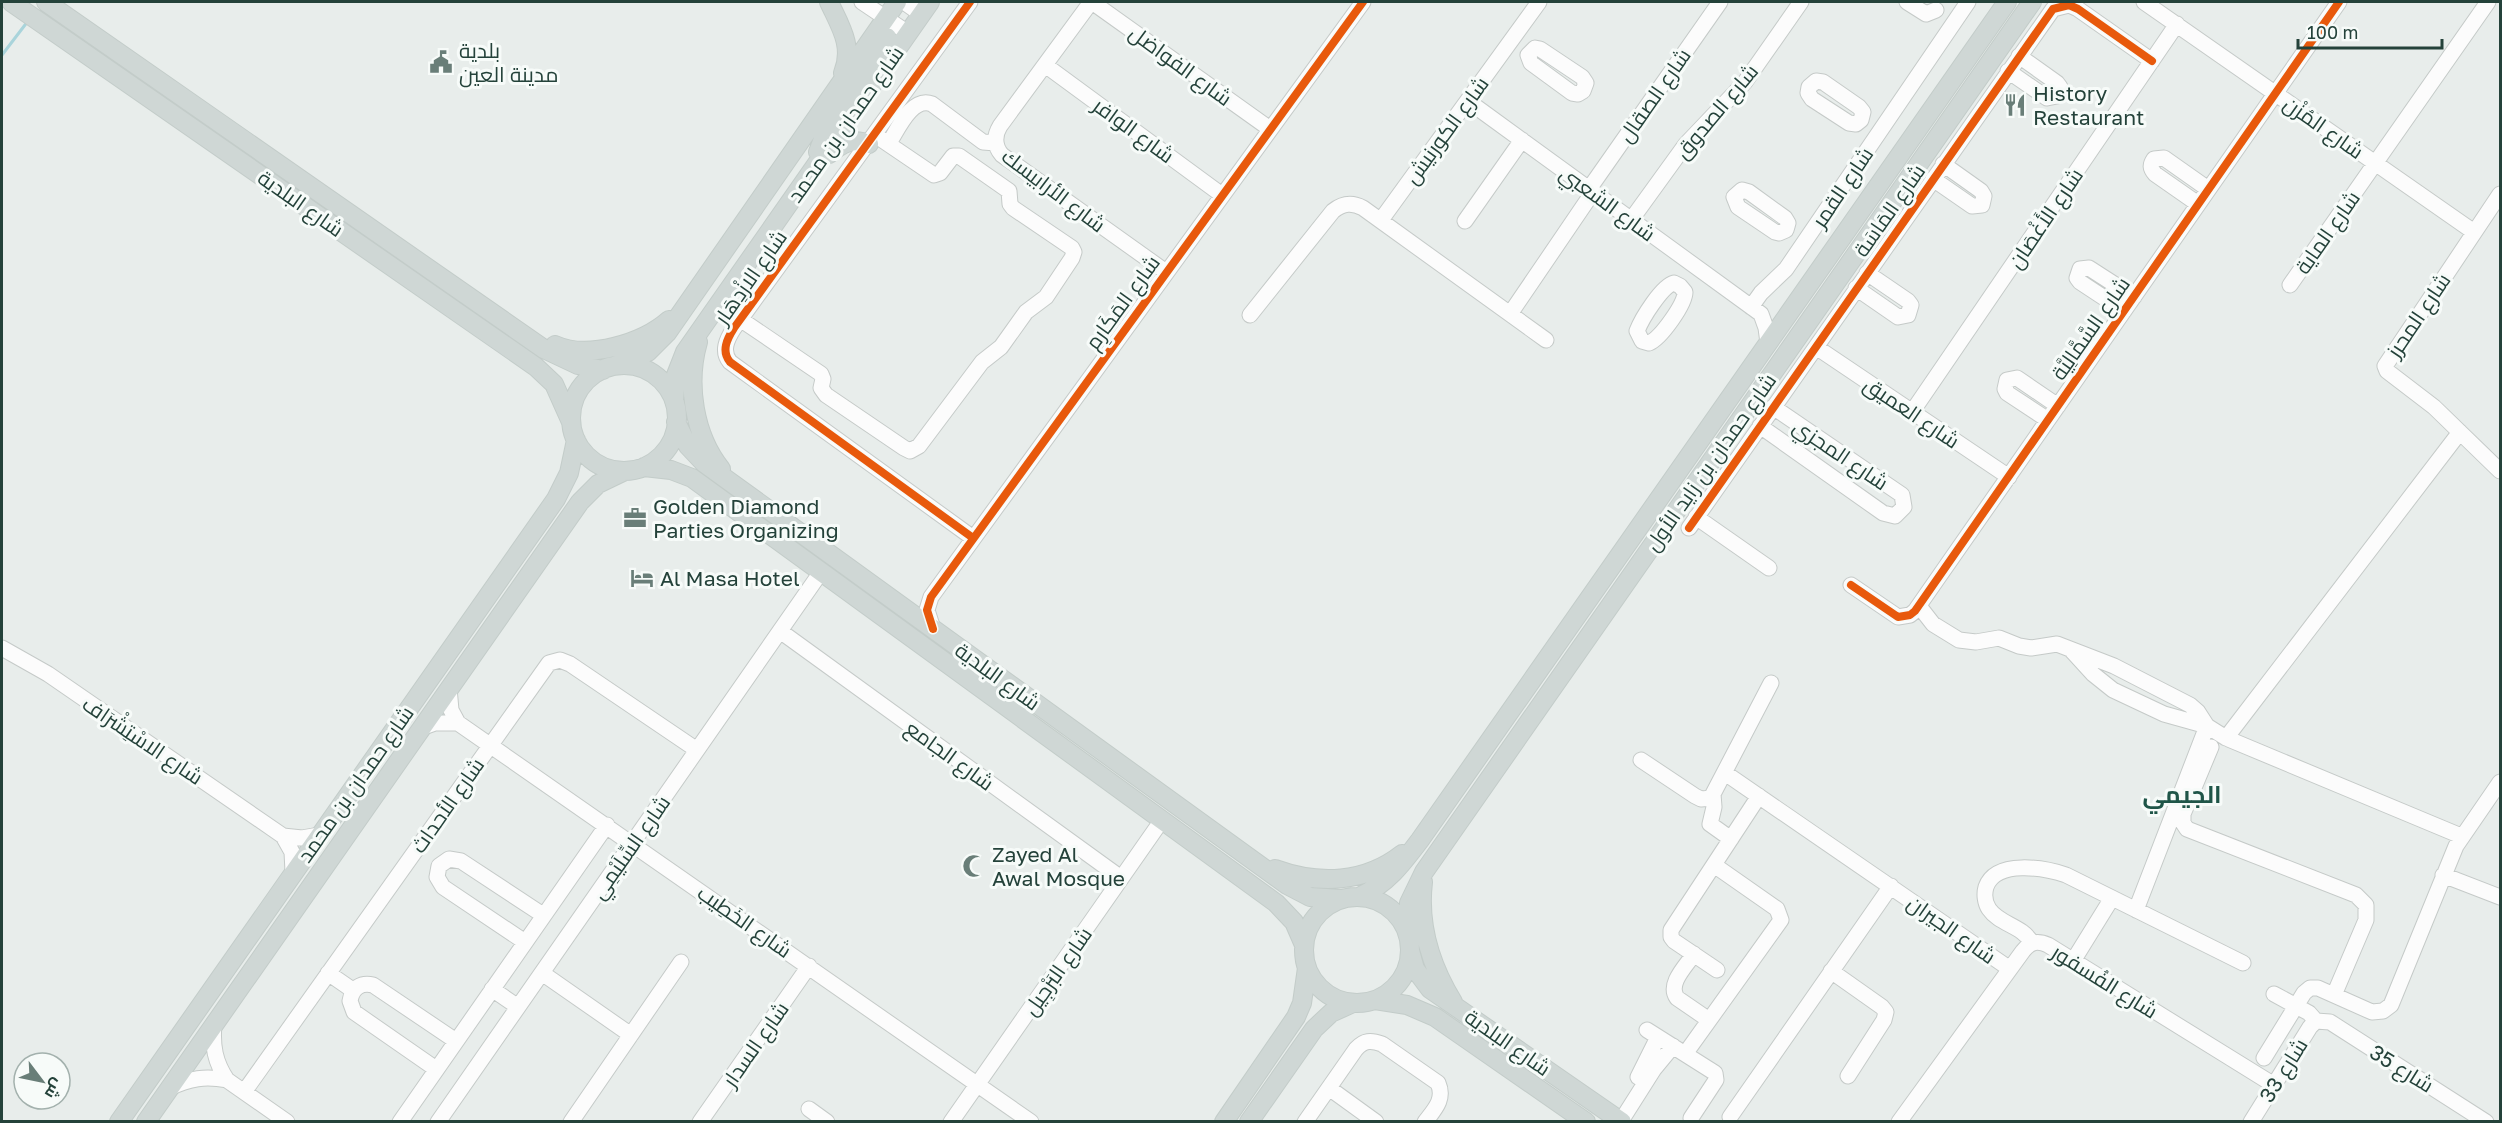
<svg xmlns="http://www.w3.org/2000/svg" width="2502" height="1123" font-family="'Golos Text',Cairo,sans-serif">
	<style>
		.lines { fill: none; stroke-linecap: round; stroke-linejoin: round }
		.stream { stroke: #a9d4db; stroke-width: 3 }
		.minor-casing { stroke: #c5cac8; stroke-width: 17 }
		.major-casing { stroke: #c3ccc9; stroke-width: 20 }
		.minor { stroke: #fcfcfc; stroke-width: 15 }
		.major { stroke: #cfd7d5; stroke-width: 18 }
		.cycleway-casing { stroke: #f7fbf9; stroke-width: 11 }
		.cycleway { stroke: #e8590c; stroke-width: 8 }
		.labels { text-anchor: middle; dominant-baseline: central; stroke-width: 6; stroke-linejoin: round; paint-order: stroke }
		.poi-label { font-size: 21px; fill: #24423a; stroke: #f7fbf9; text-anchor: start }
		.street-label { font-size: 21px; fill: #24423a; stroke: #f7fbf9 }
		.quarter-label { font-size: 24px; font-weight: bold; fill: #1f5548; stroke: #f7fbf9 }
	</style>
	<rect width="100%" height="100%" fill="#e8edeb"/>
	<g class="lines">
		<path class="stream" d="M2 55 28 21"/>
		<g class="minor-casing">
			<path id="minor" d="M862 2 908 33
				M904 2 921 14
				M970 2 734 328C727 339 721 351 730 362L973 538
				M1091 2 1000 126C994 136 994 146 1002 155L1166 272
				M1092 2 1270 129
				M1907 2 1926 14 1936 10
				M2144 2 2474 232
				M1535 48 1540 49 1582 77 1586 83 1583 91 1578 94 1572 93 1531 63 1528 55Z
				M1045 65 1222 195
				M2008 71 2047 98 2057 96 2060 87 2057 83 2019 56
				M1816 81 1823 82 1859 107 1863 112 1861 120 1856 124 1849 123 1812 99 1808 93 1809 87Z
				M1468 101 1761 314 1766 328 1768 343
				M889 143C898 129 912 96 932 104L983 142 996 143
				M1933 179 1972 206 1982 205 1984 196 1981 191 1943 164
				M1589 189 1720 2
				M1742 190 1749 192 1785 218 1788 223 1786 230 1779 233 1775 232 1738 207 1734 197Z
				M2500 194 2385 366 2387 371 2434 407 2500 471
				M2198 204 2155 174C2150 168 2150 165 2154 159L2164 158 2208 189
				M1381 220 1539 2
				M1631 220 1686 144 1745 82 1801 2
				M1465 221 1522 140
				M1674 283 1680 286 1685 292C1685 304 1661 338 1649 343L1642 341 1637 331C1642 318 1662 286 1674 283Z
				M2290 285 2488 2
				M1856 288 1898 317 1908 315 1911 305 1908 301 1867 273
				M1751 307 1761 293 1786 269 1968 2
				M2124 311 2080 282 2077 278 2080 269 2089 268 2134 297
				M1510 314 1593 192
				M1250 315 1333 211C1343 203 1352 202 1363 208L1546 340
				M740 319 821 374 823 379 821 388 826 395 904 448 910 451 919 446 982 362 1001 347 1026 312 1046 297 1072 258 1074 252 1072 248 1013 208 1010 204 1009 191 959 156H953L940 173 934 175 875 135
				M1816 347 2009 477
				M1912 412 2177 24
				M2048 420 2007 393 2005 389 2007 380 2017 378 2058 406
				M1760 426 1883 513 1895 516 1904 507 1902 495 1773 407
				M1696 517 1769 568
				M1689 528 2053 9 2069 5 2078 9 2152 61
				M1851 585 1898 617 1910 615 1915 611 2339 2
				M1919 606 1933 624 1959 640 1976 642 1999 638 2019 646 2031 648 2057 644 2114 666 2190 705 2198 712 2207 726
				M933 629 927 610 931 597 1363 2
				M780 631 1121 878
				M2 648 48 674 283 836 292 852 293 872
				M2072 651 2093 674 2113 690 2164 714 2207 726 2226 738 2461 836
				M449 688 451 710 458 723 1031 1122
				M421 728 435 723H458
				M2226 738 2460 432
				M2211 747 2183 814V823L2187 829 2356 895 2366 905V920L2334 995
				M1641 760 1695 796 1701 799 1712 798
				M1725 773 2010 969
				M283 836 302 838 319 835
				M1731 839 1710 824 1714 807 1713 794 1771 683
				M2443 875 2500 897
				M2136 910 2207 726
				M525 942 443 887 437 877 439 866 449 859 461 861 543 915
				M2032 943C2022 925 2000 925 1989 909 1985 903 1984 894 1986 887 1996 859 2045 868 2066 875L2243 963
				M1694 954C1686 966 1667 984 1677 998L1709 1020
				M2073 961 2112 898
				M1717 970 1674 941 1671 937V930L1759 796
				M1831 971 1882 1007 1886 1012 1884 1020 1848 1076
				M328 973 354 991
				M542 973 631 1035
				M492 989 518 1007
				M2274 994 2309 1013 2316 1021
				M2316 1021 2330 1022 2486 1122
				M214 1024C212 1046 215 1062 227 1080L287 1122
				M1647 1030 1715 1073 1716 1080 1691 1118
				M1685 1054 1781 920 1777 909 1714 865
				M2264 1058 2304 993 2310 988H2318L2372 1012 2383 1011 2391 1005 2456 846 2500 782
				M436 1069 354 1012 350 1001C352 988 361 982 373 985L456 1041
				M1638 1077 1658 1037
				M170 1088C189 1078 206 1076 227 1080
				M1329 1088 1376 1122
				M244 1092 549 663 560 660 570 664 697 750
				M809 1109 827 1122
				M1730 1117 1891 886
				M1621 1121 1654 1069 1673 1046
				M400 1122 607 825
				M438 1122 821 572
				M571 1122 681 962
				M700 1122 809 966
				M951 1122 1162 820
				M1305 1122 1356 1049C1364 1040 1371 1040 1382 1044L1438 1083C1445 1099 1435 1109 1425 1122
				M1899 1122 2023 951C2030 942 2037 940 2048 945L2274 1085
				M2251 1122 2310 1027 2316 1021"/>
		</g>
		<g class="major-casing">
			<path id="major" d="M11 2 536 367 554 384 571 422
				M46 2 544 349 578 365 603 370
				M829 2C840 26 854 46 843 73
				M818 152 828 126 887 37
				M829 154C842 144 852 137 869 144
				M698 342C686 384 694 435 721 469
				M555 345C588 360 643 343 669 320
				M571 418a53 53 0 1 1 106 0a53 53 0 1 1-106 0Z
				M614 366 648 352 667 333 897 2
				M674 401 676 375 685 352 930 2
				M676 422 688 446 704 463 1287 885 1310 897 1341 899
				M644 467 671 470 692 478 1276 903 1294 922 1304 945
				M1275 869C1319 885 1365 883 1402 854
				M1423 882C1418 924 1431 966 1453 1002
				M1304 950a53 53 0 1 1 106 0a53 53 0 1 1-106 0Z
				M1359 897C1387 884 1402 864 1420 840L2007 2
				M1407 930 1409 903 1424 872 2032 2
				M1410 951 1415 969 1430 989 1622 1122
				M1375 1000 1407 1005 1435 1017 1586 1122
				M119 1122 556 499 569 473 576 440
				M146 1122 580 502 598 484 625 471
				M1224 1122 1296 1017 1302 1003 1307 968
				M1249 1122 1314 1029 1331 1013 1353 1003"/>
		</g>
		<use href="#minor" class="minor"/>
		<use href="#major" class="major"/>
		<g class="cycleway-casing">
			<path id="cycleway" d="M970 2 734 328C727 339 721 351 730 362L973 538
				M1689 528 2053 9 2069 5 2078 9 2152 61
				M1851 585 1898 617 1910 615 1915 611 2339 2
				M933 629 927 610 931 597 1363 2"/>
		</g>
		<use href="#cycleway" class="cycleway"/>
	</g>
	<defs>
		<g id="civic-bare" transform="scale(1.8)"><path d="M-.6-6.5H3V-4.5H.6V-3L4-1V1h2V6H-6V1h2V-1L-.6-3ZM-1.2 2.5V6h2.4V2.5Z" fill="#697e78" stroke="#f7fbf9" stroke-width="2.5" paint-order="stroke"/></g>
		<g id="restaurant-bare" transform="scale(1.8)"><path d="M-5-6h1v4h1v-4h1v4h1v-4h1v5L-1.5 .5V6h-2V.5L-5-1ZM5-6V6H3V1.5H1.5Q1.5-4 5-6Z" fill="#697e78" stroke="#f7fbf9" stroke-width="2.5" paint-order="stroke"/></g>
		<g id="office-bare" transform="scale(1.8)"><path d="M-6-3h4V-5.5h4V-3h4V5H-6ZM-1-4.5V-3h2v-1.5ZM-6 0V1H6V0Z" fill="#697e78" stroke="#f7fbf9" stroke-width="2.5" paint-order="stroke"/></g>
		<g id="hotel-bare" transform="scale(1.8)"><path d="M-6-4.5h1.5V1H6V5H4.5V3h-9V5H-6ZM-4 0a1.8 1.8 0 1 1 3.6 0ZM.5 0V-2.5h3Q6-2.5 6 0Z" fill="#697e78" stroke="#f7fbf9" stroke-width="2.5" paint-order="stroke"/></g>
		<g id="mosque-bare" transform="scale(1.8)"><path d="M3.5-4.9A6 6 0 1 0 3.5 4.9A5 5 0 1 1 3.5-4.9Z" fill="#697e78" stroke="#f7fbf9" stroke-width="2.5" paint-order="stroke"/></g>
	</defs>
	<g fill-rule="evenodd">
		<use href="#civic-bare" x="441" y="62"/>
		<use href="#restaurant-bare" x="2015" y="105"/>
		<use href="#office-bare" x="635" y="518"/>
		<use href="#hotel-bare" x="642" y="578"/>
		<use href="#mosque-bare" x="974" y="866"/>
	</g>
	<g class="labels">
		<g class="poi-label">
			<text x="459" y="50">بلدية<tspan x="459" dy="24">مدينة العين</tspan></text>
			<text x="2033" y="93">History<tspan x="2033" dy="24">Restaurant</tspan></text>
			<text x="653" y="506">Golden Diamond<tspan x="653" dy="24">Parties Organizing</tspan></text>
			<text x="660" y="578">Al Masa Hotel</text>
			<text x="992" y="854">Zayed Al<tspan x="992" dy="24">Awal Mosque</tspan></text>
		</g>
		<g class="street-label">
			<text transform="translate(1181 65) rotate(36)">شارع الفواضل</text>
			<text transform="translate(1654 95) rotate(-55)">شارع الصقال</text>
			<text transform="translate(1716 111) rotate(-50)">شارع الصدوق</text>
			<text transform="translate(845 124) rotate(-55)">شارع حمدان بن محمد</text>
			<text transform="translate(2324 127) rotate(35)">شارع المُزْن</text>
			<text transform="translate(1134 130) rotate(36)">شارع الوافر</text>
			<text transform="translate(1446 130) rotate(-54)">شارع الكورنيش</text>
			<text transform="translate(1842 187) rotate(-56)">شارع القمر</text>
			<text transform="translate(1054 190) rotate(37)">شارع الأرابيسك</text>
			<text transform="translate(301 203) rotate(35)">شارع البلدية</text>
			<text transform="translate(1608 203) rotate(36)">شارع الشعبي</text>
			<text transform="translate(1889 210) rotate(-55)">شارع المَاسَة</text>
			<text transform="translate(2045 218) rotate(-56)">شارع الأَغْصَان</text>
			<text transform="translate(2327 232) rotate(-55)">شارع الماية</text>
			<text transform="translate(750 277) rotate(-55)">شارع الازْدِهَار</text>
			<text transform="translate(1122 302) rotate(-54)">شارع المَكَارِم</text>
			<text transform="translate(2418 315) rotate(-56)">شارع المحرز</text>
			<text transform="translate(2090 328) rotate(-55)">شارع السَّمَّالِيَّة</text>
			<text transform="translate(1912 412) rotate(34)">شارع العميق</text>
			<text transform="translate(1841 454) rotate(34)">شارع المجزي</text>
			<text transform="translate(1710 462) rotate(-55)">شارع حمدان بن زايد الأول</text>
			<text transform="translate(998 676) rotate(36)">شارع البلدية</text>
			<text transform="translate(143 740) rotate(34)">شارع الاسْتِشْرَاف</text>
			<text transform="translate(950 755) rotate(36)">شارع الجامع</text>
			<text transform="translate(355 784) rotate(-55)">شارع حمدان بن محمد</text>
			<text transform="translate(447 805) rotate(-55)">شارع الأحداث</text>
			<text transform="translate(630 847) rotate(-55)">شارع السِّلَيْمِي</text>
			<text transform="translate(745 921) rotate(35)">شارع الخَطِيب</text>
			<text transform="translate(1952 929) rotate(35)">شارع الجيران</text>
			<text transform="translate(1057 971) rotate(-55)">شارع البَرْجِيل</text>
			<text transform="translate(2105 981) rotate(32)">شارع الفُسفور</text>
			<text transform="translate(1508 1042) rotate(35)">شارع البلدية</text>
			<text transform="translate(755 1044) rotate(-55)">شارع السدار</text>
			<text transform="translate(2402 1068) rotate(32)">شارع 35</text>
			<text transform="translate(2283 1070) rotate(-58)">شارع 33</text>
		</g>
		<g class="quarter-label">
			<text x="2182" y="793">الجيمي</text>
		</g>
	</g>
	<rect width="2502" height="1123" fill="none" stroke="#24423a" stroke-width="6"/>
	<g transform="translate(42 1081) rotate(122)"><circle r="28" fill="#f7fbf9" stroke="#a3b1ad" stroke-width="1.5"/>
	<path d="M0-4.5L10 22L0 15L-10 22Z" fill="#697e78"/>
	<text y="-9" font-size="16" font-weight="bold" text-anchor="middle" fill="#24423a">ش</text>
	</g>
	<path d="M2298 39v9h144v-9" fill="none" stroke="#24423a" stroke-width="3"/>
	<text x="2307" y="39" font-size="18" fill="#24423a" stroke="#f7fbf9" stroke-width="4.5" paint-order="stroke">100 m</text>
</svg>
